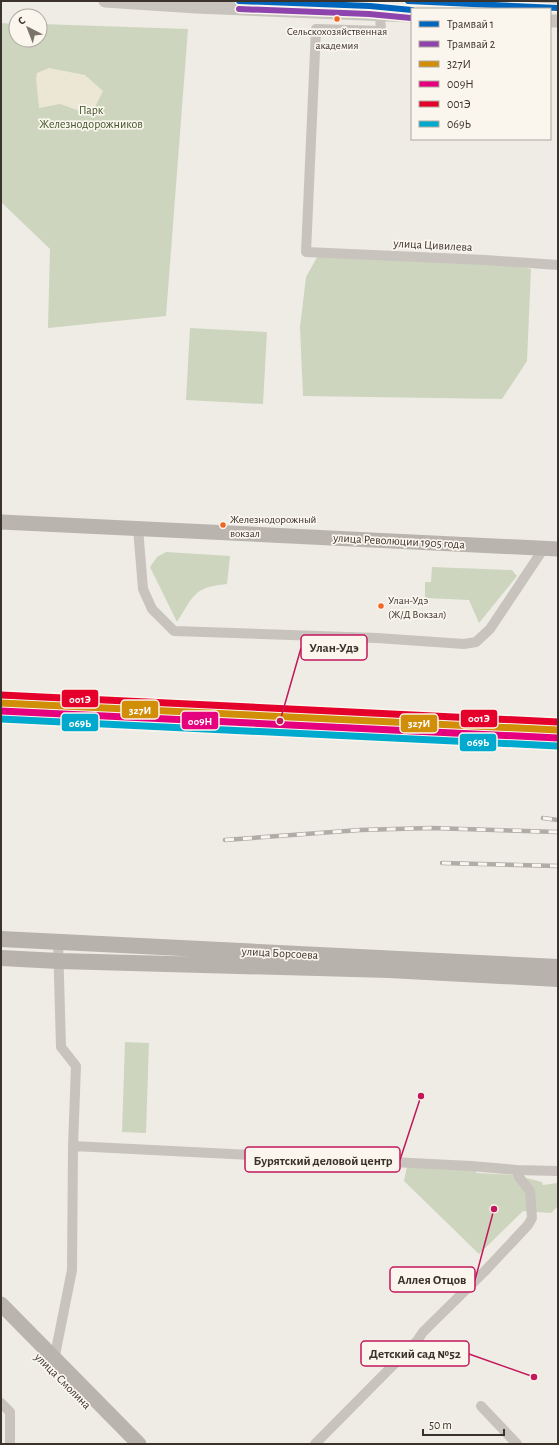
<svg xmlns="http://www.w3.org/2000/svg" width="559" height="1445" font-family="'Alegreya Sans',sans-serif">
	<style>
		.green { fill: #cdd5bf }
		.plaza { fill: #ece6d5 }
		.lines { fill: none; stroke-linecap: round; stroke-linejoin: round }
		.minor { stroke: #c8c4bd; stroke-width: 10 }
		.tertiary { stroke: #c8c4bd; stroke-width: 13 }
		.secondary { stroke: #b9b4ad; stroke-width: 15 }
		.primary { stroke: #b7b2ac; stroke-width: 16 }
		.rail-casing { stroke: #b0aca7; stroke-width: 4.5 }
		.rail { stroke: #faf6ed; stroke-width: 3; stroke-dasharray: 9; stroke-linecap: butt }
		.rail-1-casing { stroke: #faf6ed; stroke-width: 10 }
		.rail-2-casing { stroke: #faf6ed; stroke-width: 10 }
		.rail-3-casing { stroke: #faf6ed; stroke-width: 10 }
		.rail-4-casing { stroke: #faf6ed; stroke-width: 10 }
		.rail-1 { stroke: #d18f09; stroke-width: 7 }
		.rail-2 { stroke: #e5007d; stroke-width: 7 }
		.rail-3 { stroke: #e4002b; stroke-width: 7 }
		.rail-4 { stroke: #00a9ce; stroke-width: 7 }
		.tram-1-casing { stroke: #faf6ed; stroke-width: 9 }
		.tram-2-casing { stroke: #faf6ed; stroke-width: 9 }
		.tram-1 { stroke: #0065bd; stroke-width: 6 }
		.tram-2 { stroke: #8e44ad; stroke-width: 6 }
		.bus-dot { fill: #f26522; stroke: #faf6ed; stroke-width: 1.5 }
		.labels { text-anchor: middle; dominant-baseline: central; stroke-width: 3.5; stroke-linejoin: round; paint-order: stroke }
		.bus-label { font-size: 11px; fill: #3a322b; stroke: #faf6ed; text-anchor: start }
		.park-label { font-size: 12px; fill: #42572f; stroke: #faf6ed }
		.street-label { font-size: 12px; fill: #3a322b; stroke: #faf6ed }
		.leader { fill: none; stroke: #c2185b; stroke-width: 1.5 }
		.callout-dot { fill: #c2185b; stroke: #faf6ed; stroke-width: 1.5 }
		.callout { fill: #faf6ed; stroke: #c2185b; stroke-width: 1.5 }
		.callout-label { font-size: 13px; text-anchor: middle; font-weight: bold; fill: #3a322b }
		.line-badge { stroke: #faf6ed; stroke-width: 1.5 }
		.badge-label { font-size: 11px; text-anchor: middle; font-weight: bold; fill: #fff }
	</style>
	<rect width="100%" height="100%" fill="#efece5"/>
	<path class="green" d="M1 23 16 24V40H40V24L188 29 166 316 48 328 50 249 1 202Z
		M320 252 485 259 531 269 527 361 502 399 303 396 300 327 306 277Z
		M190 328 267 332 263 404 186 400Z
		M166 552 230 556 227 584C193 587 194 596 177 622L150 567 157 557Z
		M432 567 512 570 517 576 479 623 469 600 425 598V582H431Z
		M125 1042 149 1043 146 1133 122 1132Z
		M408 1162 471 1166 477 1173 514 1175 542 1182 543 1185 557 1183V1176H558V1206L551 1213 523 1211 479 1254 404 1181Z"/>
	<path class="plaza" d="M49 68 85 75 103 91 91 115 60 104 39 108 36 78 37 73Z"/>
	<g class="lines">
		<path class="minor" d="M380 15 381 31 316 29 306 252 485 260 558 265
			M138 528 143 589 152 609 174 631 377 638 464 644 476 642 490 629 544 548
			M73 1146 471 1166 517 1170
			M52 1370 72 1270 73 1146 76 1066 61 1047 58 941
			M1 1403 10 1412V1444
			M481 1406 517 1444
			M315 1444 417 1341 423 1332 484 1272 528 1225 532 1218 530 1191 519 1177 517 1170 558 1171"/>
		<path class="tertiary" d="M105 1 196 7 412 16
			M517 1 558 4
			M550 21H558"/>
		<path class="secondary" d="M1 522 558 549
			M1 1304 139 1444"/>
		<path class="primary" d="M1 939 558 967
			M1 958 59 961 389 970 558 979"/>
		<g class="rail-casing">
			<path id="rail" d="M543 818 558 820
				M225 840 360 830 431 828 558 832
				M442 863 558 866"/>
		</g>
		<use href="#rail" class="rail"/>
		<g class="rail-1-casing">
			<path id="rail-1" d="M1 703 558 730"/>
		</g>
		<g class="rail-2-casing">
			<path id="rail-2" d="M1 711 558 738"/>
		</g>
		<g class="rail-3-casing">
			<path id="rail-3" d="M1 695 558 722"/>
		</g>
		<g class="rail-4-casing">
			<path id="rail-4" d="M1 719 557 746"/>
		</g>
		<use href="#rail-1" class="rail-1"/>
		<use href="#rail-2" class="rail-2"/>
		<use href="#rail-3" class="rail-3"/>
		<use href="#rail-4" class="rail-4"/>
		<g class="tram-1-casing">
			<path id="tram-1" d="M239 1 370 6 412 10
				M408 1 558 8"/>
		</g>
		<g class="tram-2-casing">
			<path id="tram-2" d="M239 9 369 14 411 18"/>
		</g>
		<use href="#tram-1" class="tram-1"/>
		<use href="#tram-2" class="tram-2"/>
	</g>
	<g class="bus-dot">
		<circle cx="337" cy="19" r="3.5"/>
		<circle cx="223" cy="525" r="3.5"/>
		<circle cx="381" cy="606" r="3.5"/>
	</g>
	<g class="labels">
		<g class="bus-label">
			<text x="337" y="31" text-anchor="middle">Сельскохозяйственная<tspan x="337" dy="14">академия</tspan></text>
			<text x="230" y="519">Железнодорожный<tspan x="230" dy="14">вокзал</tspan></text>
			<text x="388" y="600">Улан-Удэ<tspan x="388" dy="14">(Ж/Д Вокзал)</tspan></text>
		</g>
		<g class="park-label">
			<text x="91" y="110">Парк<tspan x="91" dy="14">Железнодорожников</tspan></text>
		</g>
		<g class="street-label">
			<text transform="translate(433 245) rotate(3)">улица Цивилева</text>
			<text transform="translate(399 541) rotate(3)">улица Революции 1905 года</text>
			<text transform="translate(280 953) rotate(3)">улица Борсоева</text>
			<text transform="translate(63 1381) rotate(45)">улица Смолина</text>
		</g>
	</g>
	<path class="leader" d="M280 721L301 648M421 1096L400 1160M494 1209L475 1280M534 1377L469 1354"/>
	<g class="callout-dot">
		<circle cx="280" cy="721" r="4"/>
		<circle cx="421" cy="1096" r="4"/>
		<circle cx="494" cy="1209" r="4"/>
		<circle cx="534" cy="1377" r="4"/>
	</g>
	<g class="callout">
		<rect x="301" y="635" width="66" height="25" rx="4"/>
		<rect x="245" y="1147" width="155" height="25" rx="4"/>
		<rect x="390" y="1267" width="85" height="25" rx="4"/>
		<rect x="361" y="1341" width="108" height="25" rx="4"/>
	</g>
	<g class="callout-label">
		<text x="334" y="652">Улан-Удэ</text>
		<text x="323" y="1165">Бурятский деловой центр</text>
		<text x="432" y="1284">Аллея Отцов</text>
		<text x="415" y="1358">Детский сад №52</text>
	</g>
	<g class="line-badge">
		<rect x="61" y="689" width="38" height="19" rx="4" fill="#e4002b"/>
		<rect x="121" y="700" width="38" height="19" rx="4" fill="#d18f09"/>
		<rect x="460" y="709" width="38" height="19" rx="4" fill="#e4002b"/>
		<rect x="181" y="711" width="38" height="19" rx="4" fill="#e5007d"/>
		<rect x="61" y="713" width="38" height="19" rx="4" fill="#00a9ce"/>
		<rect x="400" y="714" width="38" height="19" rx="4" fill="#d18f09"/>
		<rect x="459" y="733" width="38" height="19" rx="4" fill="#00a9ce"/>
	</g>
	<g class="badge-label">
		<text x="80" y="703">001Э</text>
		<text x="140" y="714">327И</text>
		<text x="479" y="722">001Э</text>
		<text x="200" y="725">009Н</text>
		<text x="80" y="727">069Ь</text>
		<text x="419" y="727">327И</text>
		<text x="478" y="746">069Ь</text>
	</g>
	<rect width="559" height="1445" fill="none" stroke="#3a322b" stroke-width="4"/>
	<rect x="411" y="8" width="140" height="132" fill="#faf6ed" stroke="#ada89f"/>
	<rect x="419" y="21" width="20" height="6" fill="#0065bd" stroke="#ada89f"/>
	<text x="447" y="28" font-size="12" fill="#3a322b">Трамвай 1</text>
	<rect x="419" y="41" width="20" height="6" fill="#8e44ad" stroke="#ada89f"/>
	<text x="447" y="48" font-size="12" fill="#3a322b">Трамвай 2</text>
	<rect x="419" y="61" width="20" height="6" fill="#d18f09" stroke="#ada89f"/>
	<text x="447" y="68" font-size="12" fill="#3a322b">327И</text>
	<rect x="419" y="81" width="20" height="6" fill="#e5007d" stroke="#ada89f"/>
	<text x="447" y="88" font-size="12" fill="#3a322b">009Н</text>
	<rect x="419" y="101" width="20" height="6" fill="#e4002b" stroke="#ada89f"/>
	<text x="447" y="108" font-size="12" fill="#3a322b">001Э</text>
	<rect x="419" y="121" width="20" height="6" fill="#00a9ce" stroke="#ada89f"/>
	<text x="447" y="128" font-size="12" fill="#3a322b">069Ь</text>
	<g transform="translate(28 28) rotate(318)"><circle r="19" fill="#faf6ed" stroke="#ada89f"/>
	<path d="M0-3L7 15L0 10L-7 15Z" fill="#79736c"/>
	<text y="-6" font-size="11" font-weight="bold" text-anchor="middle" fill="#3a322b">С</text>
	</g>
	<path d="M423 1429v6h81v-6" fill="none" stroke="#3a322b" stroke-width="2"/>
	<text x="429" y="1429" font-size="12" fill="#3a322b" stroke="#faf6ed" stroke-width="3" paint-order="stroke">50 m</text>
</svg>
